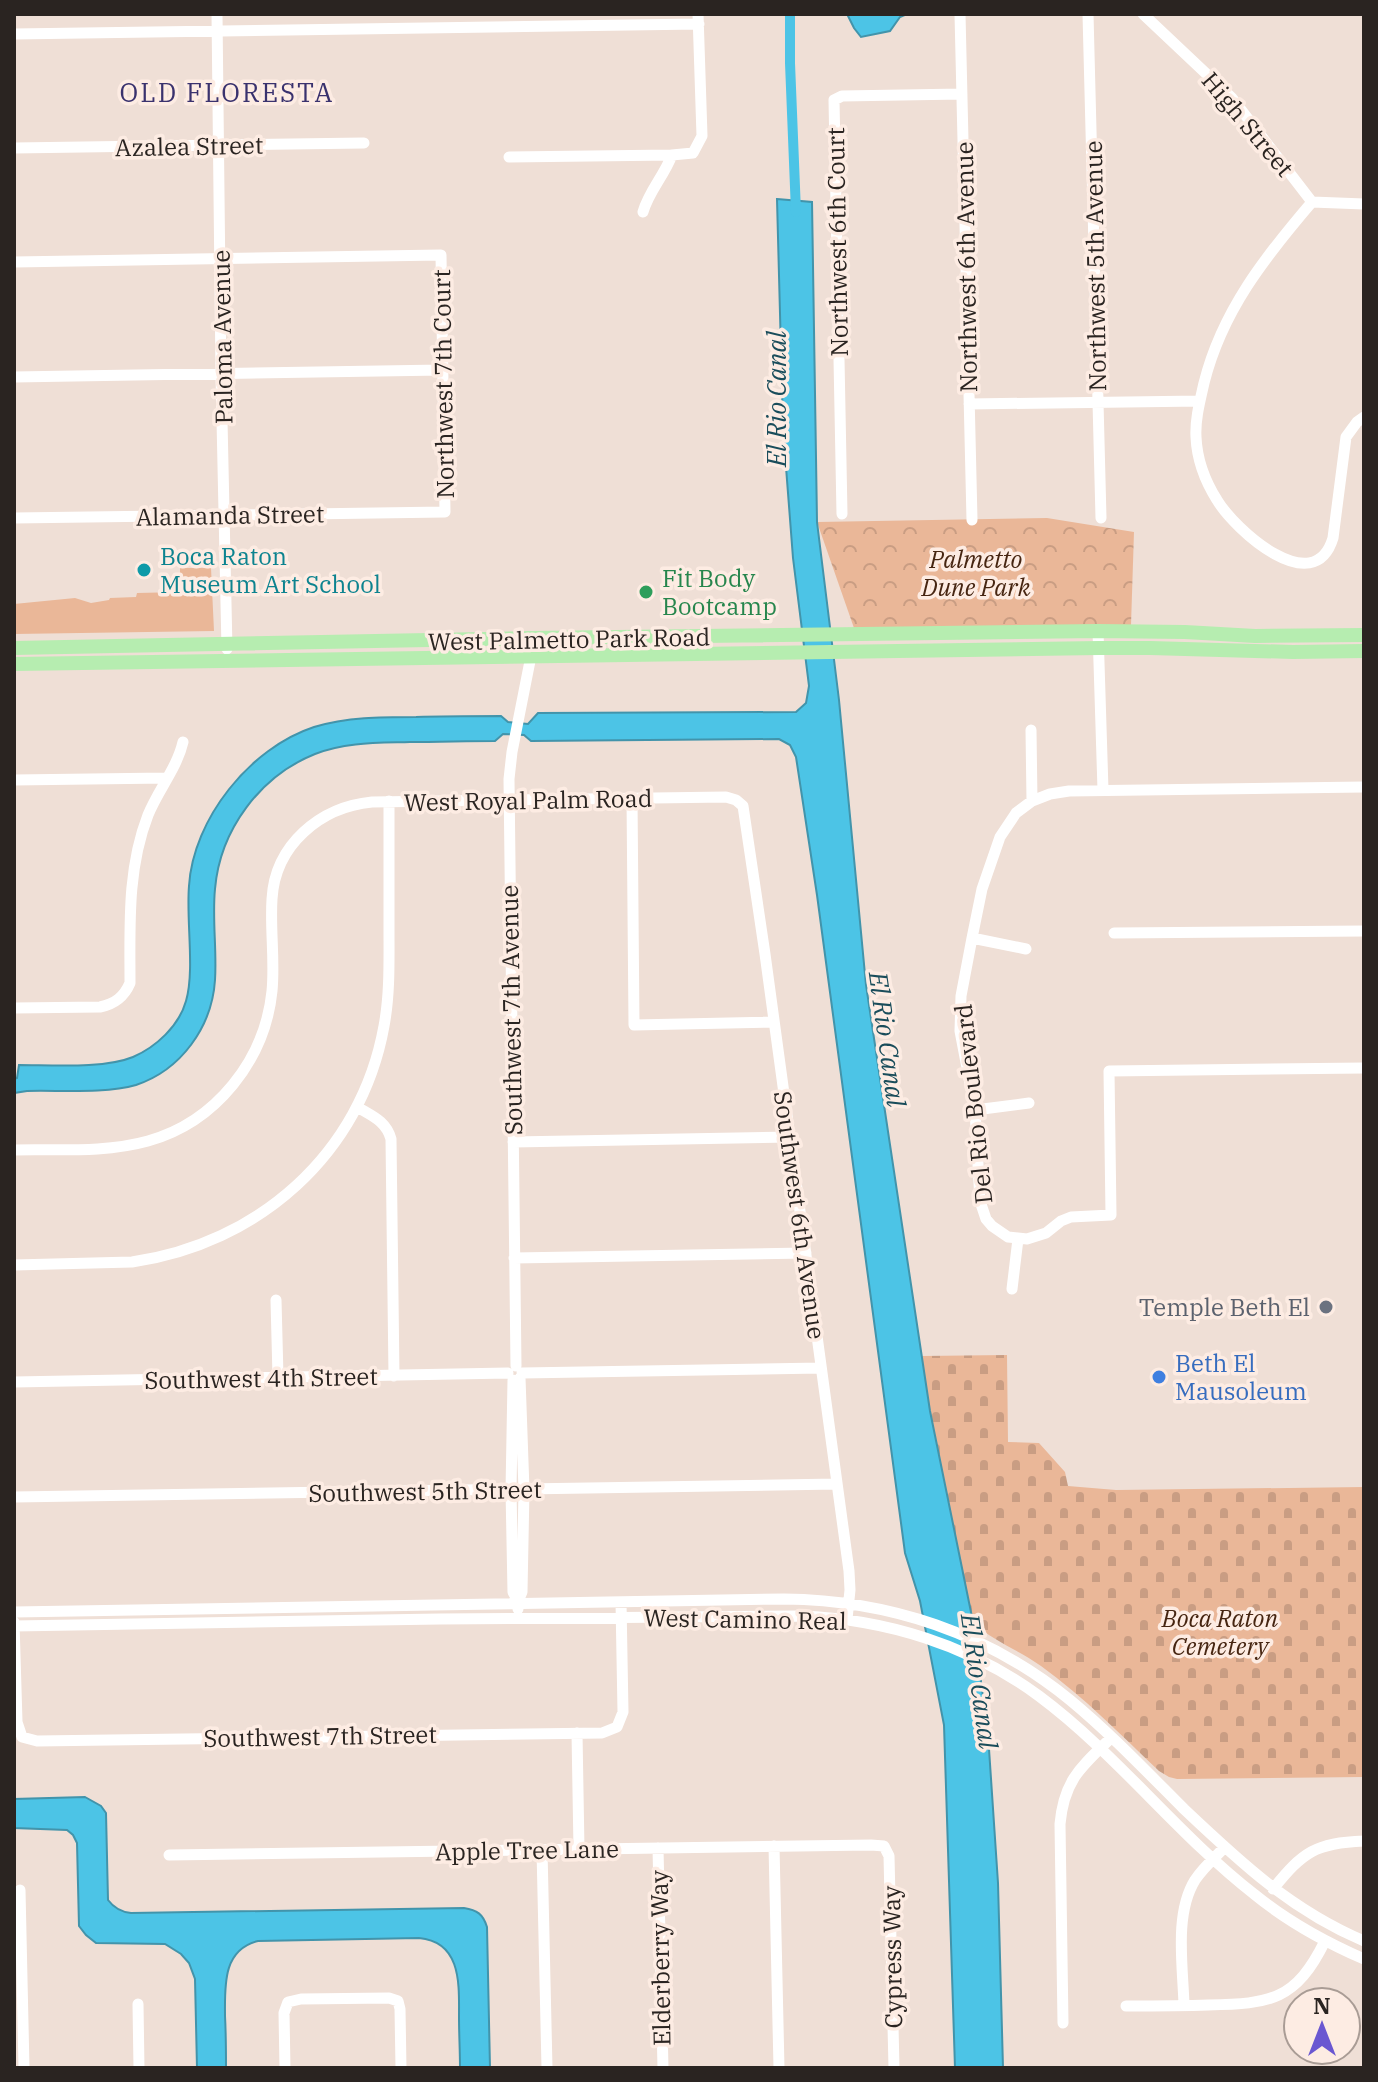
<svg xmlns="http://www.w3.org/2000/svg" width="1378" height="2082" font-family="'IBM Plex Serif',serif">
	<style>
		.green { fill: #eab798 }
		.cemetery { fill: url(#cemetery-stones) }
		.park { fill: url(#park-crowns) }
		.water { fill: #4cc4e6; stroke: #4294ab; stroke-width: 2 }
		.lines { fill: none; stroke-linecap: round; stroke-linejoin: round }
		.canal { stroke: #4cc4e6; stroke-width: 10 }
		.minor { stroke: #fff; stroke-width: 11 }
		.major { stroke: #b6edb0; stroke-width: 14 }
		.culture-dot { fill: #0f9aa8; stroke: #fdece3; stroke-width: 3 }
		.leisure-dot { fill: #2e9e5b; stroke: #fdece3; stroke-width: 3 }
		.worship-dot { fill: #6b7280; stroke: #fdece3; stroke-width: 3 }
		.shop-dot { fill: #3f7fe0; stroke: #fdece3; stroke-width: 3 }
		.labels { text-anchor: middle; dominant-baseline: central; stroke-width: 7; stroke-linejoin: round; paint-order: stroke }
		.street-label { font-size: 24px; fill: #2a2421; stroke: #fdece3 }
		.culture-label { font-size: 24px; fill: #0d838f; stroke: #fdece3; text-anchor: start }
		.park-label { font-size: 24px; font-style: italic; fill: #462511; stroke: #fdece3 }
		.leisure-label { font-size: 24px; fill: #27864d; stroke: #fdece3; text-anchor: start }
		.worship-label { font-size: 24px; fill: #5b616d; stroke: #fdece3; text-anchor: end }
		.shop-label { font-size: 24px; fill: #366cbe; stroke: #fdece3; text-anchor: start }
		.neighbourhood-label { font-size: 26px; letter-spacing: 2px; fill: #3a326e; stroke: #fdece3 }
		.water-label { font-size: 26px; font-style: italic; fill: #1a4d5b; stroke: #fdece3 }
	</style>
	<defs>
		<pattern id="cemetery-stones" width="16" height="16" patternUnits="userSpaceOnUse" patternTransform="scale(2)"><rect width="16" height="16" fill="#eab798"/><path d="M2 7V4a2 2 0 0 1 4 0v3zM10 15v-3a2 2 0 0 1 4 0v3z" fill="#c99d83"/></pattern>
		<pattern id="park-crowns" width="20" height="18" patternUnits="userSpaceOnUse" patternTransform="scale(2)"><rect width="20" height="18" fill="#eab798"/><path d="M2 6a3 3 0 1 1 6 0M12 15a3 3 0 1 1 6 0" fill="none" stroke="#c99d83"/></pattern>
	</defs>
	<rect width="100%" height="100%" fill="#efdfd6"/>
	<path class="green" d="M180 568H211L214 631 14 634V604L75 598 91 603 109 600 110 598 136 597 137 593 180 592Z"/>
	<path class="cemetery" d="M1007 1355 1008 1442 1039 1443 1065 1472 1068 1486 1116 1490 1364 1487V1777L1177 1779 1169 1777 1159 1771C1121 1735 1084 1697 1041 1666 1019 1650 992 1641 973 1622L930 1411 922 1356Z"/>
	<path class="park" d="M1047 518 1134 532 1131 625 854 628 817 522Z"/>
	<path class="water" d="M847 14H907L900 17 890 31 861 37 854 28Z
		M777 199 812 202 817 522 839 700 866 985 930 1411 973 1622 988 1734 998 1883 1003 2068H955L944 1725 920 1601 905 1553 817 895 796 757 790 745 779 739 531 741 524 735 503 734 495 741C467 741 439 742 410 742 377 743 346 742 315 754 260 776 220 830 215 889 212 919 217 950 215 980 212 1027 181 1070 136 1085 105 1094 59 1090 27 1091L14 1093V1079L17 1078 19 1065C51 1065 104 1069 133 1057 156 1047 179 1026 186 1001 195 970 186 920 189 886 193 819 250 748 314 727 347 717 381 717 416 717 444 716 472 716 501 716L508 722 528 724 538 713 796 712 806 703 809 686 793 558 783 428Z
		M85 1797 101 1806 106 1813 108 1900C114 1908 121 1912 131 1913L464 1908C477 1910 483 1914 487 1927L490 2068H460C460 2051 459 2034 459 2017 459 1985 462 1942 419 1938L258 1941C222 1950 225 1987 225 2016 226 2034 226 2051 226 2068H197L195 1979 189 1963 181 1954 165 1944 96 1943 86 1935 79 1926 77 1843 73 1835 67 1830 14 1828V1799Z"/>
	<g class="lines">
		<path class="canal" d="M790 14V63L796 212"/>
		<path class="minor" d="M217 14 221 374 227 649
			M960 14 972 520
			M1088 14 1101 518
			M1143 14 1232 98 1312 202 1364 204
			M14 34 699 24
			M14 148 364 143
			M509 157 672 155
			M1312 202C1265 257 1222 311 1204 383 1200 401 1195 419 1196 437 1197 460 1205 481 1217 500 1235 530 1314 601 1333 538L1346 437 1357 422 1364 417
			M643 212C649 191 664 176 672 155L693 153 702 136 698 14
			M14 262 441 255 445 512 14 518
			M14 377 442 370
			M969 404 1200 401
			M842 514 834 100 842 96 962 94
			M1098 631 1103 790
			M1031 730 1032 801
			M14 780 166 778
			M1364 787 1069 791 1050 794 1032 801 1016 813 1000 837 982 889 972 938 961 996 960 1031 975 1110 980 1201 986 1219 992 1226 1008 1237 1027 1239 1046 1233 1061 1221 1071 1217 1111 1215 1109 1071 1364 1068
			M632 798 634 1025 774 1022
			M1114 933 1364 931
			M972 938 1026 949
			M14 1008 100 1007C115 1004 124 997 130 983 130 926 127 869 148 815 158 790 177 768 183 742
			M357 1107C372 1116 386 1121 391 1139L394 1376
			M975 1110 1029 1103
			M513 1142 790 1137
			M14 1150C58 1149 105 1153 148 1141 216 1122 265 1060 272 991 275 960 270 930 272 899 275 845 320 807 372 802L726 797 736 800 743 806 765 954 849 1571 850 1590 847 1619
			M514 1258 806 1253
			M14 1265 132 1262C258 1244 361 1154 384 1026 390 994 389 961 389 929 389 886 389 844 389 801
			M1012 1289 1018 1239
			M276 1300 278 1377
			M516 1366 509 779 512 752 531 656
			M522 1373 821 1368
			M513 1380 511 1490 513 1592 518 1601V1609
			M14 1382 508 1373
			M14 1497 837 1484
			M518 1601 522 1592 524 1490 520 1378
			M14 1612 784 1599C889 1600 988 1633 1070 1700 1110 1733 1147 1772 1184 1809 1240 1862 1291 1910 1364 1941
			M14 1622 17 1722 22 1737 37 1741 602 1733 617 1727 623 1712 621 1602
			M14 1626 440 1619 800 1616C885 1619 970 1645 1039 1696 1117 1754 1177 1834 1254 1894 1287 1921 1325 1942 1364 1959
			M577 1733 579 1849
			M774 1846 779 2068
			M658 1848 663 2068
			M542 1850 547 2068
			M169 1855 871 1845 884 1846 889 1856 894 2068
			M1273 1889C1303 1852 1315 1843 1364 1841
			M20 1890 24 2068
			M138 2004 139 2068
			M1184 2005C1183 1967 1174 1914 1195 1880 1203 1868 1214 1858 1225 1847
			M1126 2006C1153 2006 1181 2006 1208 2005 1271 2004 1296 2000 1325 1941
			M1063 2023 1060 1824C1064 1780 1081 1767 1111 1738
			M285 2068 284 2013 288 2002 301 1999 389 1998 398 2001 400 2009 401 2068"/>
		<path class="major" d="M14 648 532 638 1098 631 1185 632 1255 636 1364 635
			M14 664 1099 648H1150L1293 652 1364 651"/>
	</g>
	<circle class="culture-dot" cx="144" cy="570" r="8"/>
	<circle class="leisure-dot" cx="646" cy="592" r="8"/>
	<circle class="worship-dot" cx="1326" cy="1307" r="8"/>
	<circle class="shop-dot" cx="1159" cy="1377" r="8"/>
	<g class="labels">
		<g class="street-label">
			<text transform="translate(1248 124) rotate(50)">High Street</text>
			<text transform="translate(189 146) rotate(-1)">Azalea Street</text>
			<text transform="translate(837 242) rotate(-91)">Northwest 6th Court</text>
			<text transform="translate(1095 266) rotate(-91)">Northwest 5th Avenue</text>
			<text transform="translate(966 267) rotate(-91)">Northwest 6th Avenue</text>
			<text transform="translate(222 337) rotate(-91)">Paloma Avenue</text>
			<text transform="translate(443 384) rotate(-91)">Northwest 7th Court</text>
			<text transform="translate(230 515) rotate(-1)">Alamanda Street</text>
			<text transform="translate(569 639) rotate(-1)">West Palmetto Park Road</text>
			<text transform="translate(528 800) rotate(-1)">West Royal Palm Road</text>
			<text transform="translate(511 1010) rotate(-91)">Southwest 7th Avenue</text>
			<text transform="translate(973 1104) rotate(-96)">Del Rio Boulevard</text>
			<text transform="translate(800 1215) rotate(82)">Southwest 6th Avenue</text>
			<text transform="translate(261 1378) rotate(-1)">Southwest 4th Street</text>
			<text transform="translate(425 1491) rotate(-1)">Southwest 5th Street</text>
			<text transform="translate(745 1619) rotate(1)">West Camino Real</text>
			<text transform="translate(320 1736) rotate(-1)">Southwest 7th Street</text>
			<text transform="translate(527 1850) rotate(-1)">Apple Tree Lane</text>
			<text transform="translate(892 1957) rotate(-91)">Cypress Way</text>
			<text transform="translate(660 1958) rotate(-91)">Elderberry Way</text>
		</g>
		<g class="culture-label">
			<text x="160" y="556">Boca Raton<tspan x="160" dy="28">Museum Art School</tspan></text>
		</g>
		<g class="park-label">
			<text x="976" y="559">Palmetto<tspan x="976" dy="28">Dune Park</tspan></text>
			<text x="1220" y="1618">Boca Raton<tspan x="1220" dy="28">Cemetery</tspan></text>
		</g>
		<g class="leisure-label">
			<text x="662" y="578">Fit Body<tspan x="662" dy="28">Bootcamp</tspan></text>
		</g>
		<g class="worship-label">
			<text x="1310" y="1307">Temple Beth El</text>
		</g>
		<g class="shop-label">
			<text x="1175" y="1363">Beth El<tspan x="1175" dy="28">Mausoleum</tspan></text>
		</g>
		<g class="neighbourhood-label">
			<text x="227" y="92">OLD FLORESTA</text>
		</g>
		<g class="water-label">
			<text transform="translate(776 399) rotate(-90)">El Rio Canal</text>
			<text transform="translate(888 1039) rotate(82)">El Rio Canal</text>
			<text transform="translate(980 1681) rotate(82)">El Rio Canal</text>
		</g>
	</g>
	<rect width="1378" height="2082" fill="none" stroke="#2a2421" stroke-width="32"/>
	<g transform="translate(1322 2026)"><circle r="38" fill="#fdece3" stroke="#a99c95" stroke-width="2"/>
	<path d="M0-6L14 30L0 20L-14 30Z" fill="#6a57d1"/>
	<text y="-12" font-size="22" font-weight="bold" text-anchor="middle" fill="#2a2421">N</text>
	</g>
</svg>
